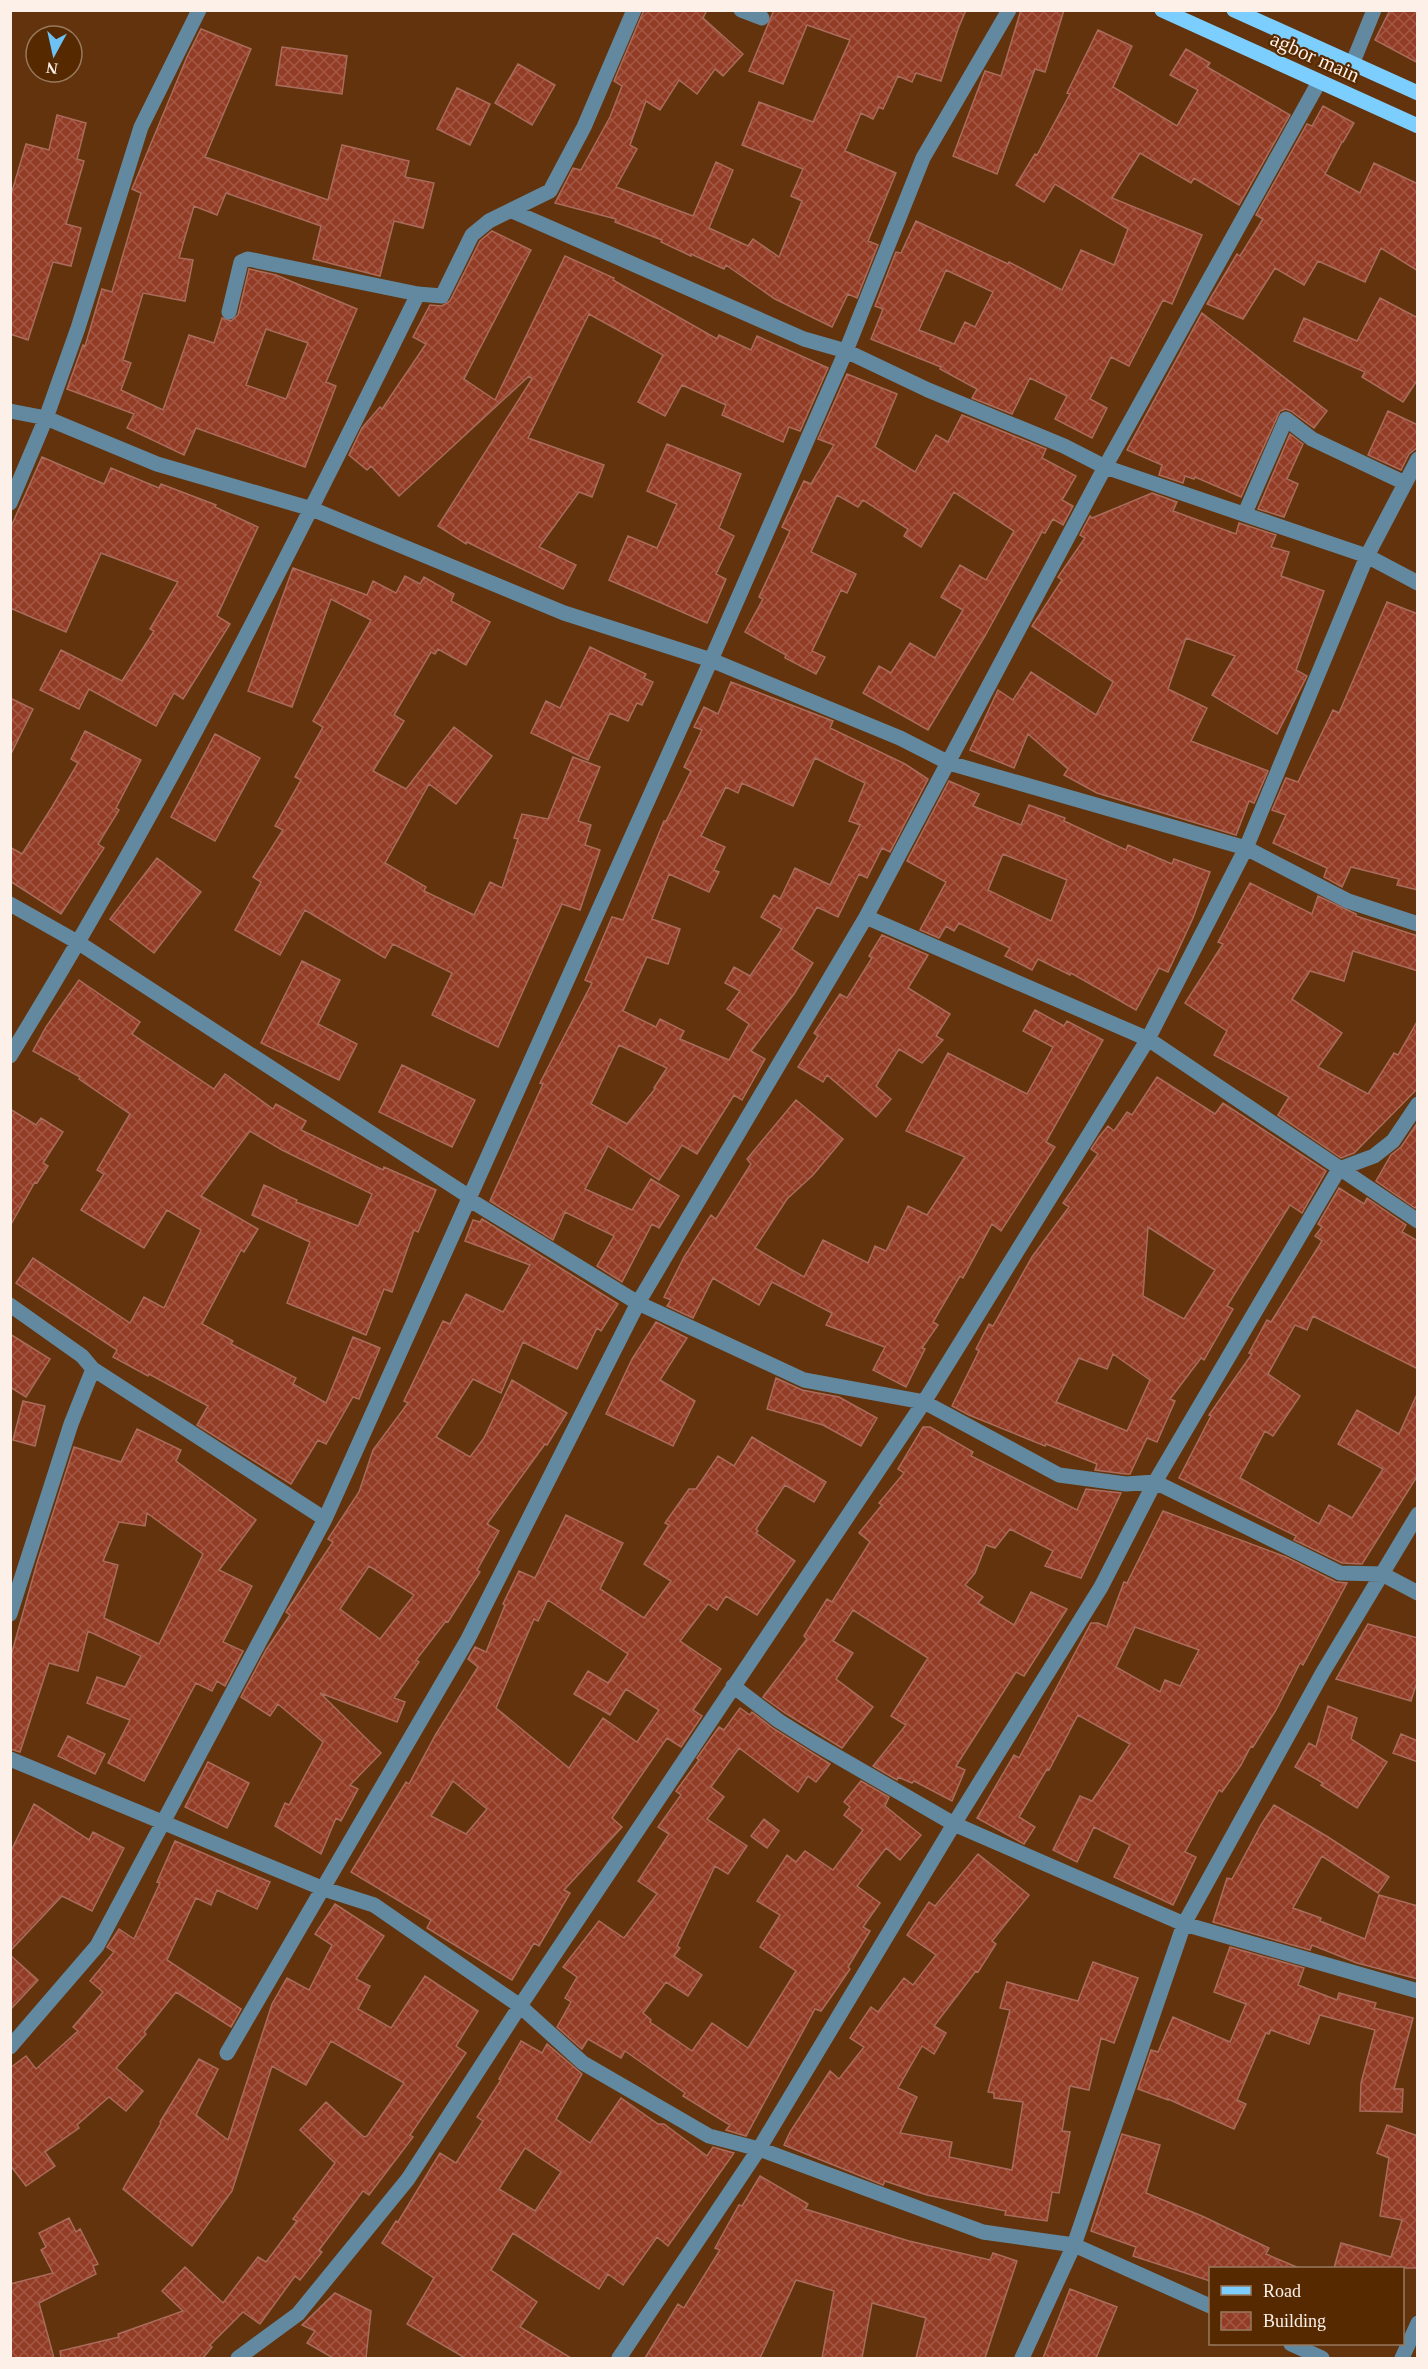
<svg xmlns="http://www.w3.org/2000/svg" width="1428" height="2369" font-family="Georgia,serif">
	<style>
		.building { fill: url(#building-cross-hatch); stroke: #aa6c5c; stroke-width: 1.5; fill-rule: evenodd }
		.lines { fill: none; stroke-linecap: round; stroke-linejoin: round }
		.minor { stroke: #6289a0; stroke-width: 15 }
		.major { stroke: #7ccefe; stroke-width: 15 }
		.labels { text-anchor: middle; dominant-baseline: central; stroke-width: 4.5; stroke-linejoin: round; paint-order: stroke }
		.street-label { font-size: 21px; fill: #fcf0e8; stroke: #562900 }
	</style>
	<defs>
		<pattern id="building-cross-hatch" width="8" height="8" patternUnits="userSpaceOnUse" patternTransform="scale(1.5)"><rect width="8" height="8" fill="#933c25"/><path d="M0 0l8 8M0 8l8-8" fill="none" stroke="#a35845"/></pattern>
	</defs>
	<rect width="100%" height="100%" fill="#62330c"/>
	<path class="building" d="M644 10H707L703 18 743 54 723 76 715 69 697 94 679 80 660 110 646 101 630 145 637 149 616 187 693 216 716 162 733 170 709 228 748 246 753 239 779 257 802 201 791 196 803 169 742 145 759 102 813 122 850 40 807 25 783 84 749 71 774 10H966L958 29 941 81 916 73 912 82 898 76 883 109 879 107 873 119 861 113 845 151 896 173 868 241 878 245 857 298 848 294 832 327 775 299 726 265 724 269 691 254V256L661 242 662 240 615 222 616 219 555 203 573 168 581 170 610 117 622 86 614 81Z
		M1021 10H1064L1045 72 1035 69 997 174 953 156 985 71 1001 76Z
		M1390 10H1418V63L1375 40Z
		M201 29 251 49 205 157 328 200 342 145 409 161 405 177 434 183 423 228 394 221 380 276 313 259 321 226 226 193 217 215 194 206 179 258 193 260 185 301 143 293 123 360 131 363 121 390 163 410 189 335 214 343 222 318 231 321 238 315 249 269 276 275 357 309 326 382 336 386 305 467 196 428 184 455 127 428 134 414 67 389 83 345 85 346 102 289 112 292 141 193 132 189 187 57ZM266 329 308 343 286 399 246 385Z
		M1098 30 1132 46 1113 87 1177 126 1198 90 1170 75 1186 49 1210 63 1207 67 1290 115 1239 205 1194 178 1191 183 1140 153 1112 198 1202 235 1172 304 1163 300 1129 366 1111 357 1090 399 1107 408 1092 438 1055 419 1067 396 1030 378 1012 414 972 398 977 389 940 369 941 367 871 339 883 309 875 306 896 252 901 253 916 221 1008 264 1009 262 1062 290 1081 250 1114 265 1128 229 1055 184 1044 202 1016 185 1035 154 1037 155 1070 94 1067 93ZM946 270 993 292 975 327 965 322 954 344 919 330Z
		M282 47 347 56 342 94 276 85Z
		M518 64 555 85 532 125 495 103Z
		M457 88 490 104 470 145 437 129Z
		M1323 106 1354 123 1343 142H1342L1325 174 1360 193 1374 163 1418 184V271L1381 248 1365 282 1318 261 1304 285 1275 268 1243 319 1207 304 1237 254 1240 256 1263 219 1256 215 1307 124 1312 126Z
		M57 115 86 123 77 159 84 161 66 224 81 228 71 266 53 262 28 340 10 334V198L26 144 49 150Z
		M492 231 531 250 464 379 495 400 565 256 614 278 613 280 717 339 719 335 751 350 757 336 828 368 800 431 789 427 783 442 722 415 726 405 682 385 665 416 638 402 663 355 589 314 528 438 604 465 592 497 579 492 539 547 576 565 563 589 467 542 466 544 438 526 532 379 529 376 399 496 371 466 367 470 349 455 362 428 380 407 382 409 426 344 413 337 430 305 442 306 450 301 480 241Z
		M1380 298 1418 318V379L1403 402 1362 377 1365 372 1294 341 1304 318 1357 341Z
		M1202 313 1327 411 1314 428 1291 411 1286 409 1280 411 1241 497 1195 477 1194 479 1185 476 1183 483 1159 475 1162 465 1127 450Z
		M847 374 897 394 875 447 915 472 936 435 948 442 962 415 1046 449 1042 458 1076 476 1062 500 1073 506 1063 525 1053 519 1045 533 1042 532 985 636 928 730 863 693 879 666 891 673 910 643 935 658 963 610 941 597 960 565 986 580 1014 531 954 492 921 547 904 536 908 529 863 500 858 507 837 495 811 552 856 574 847 593 841 590 812 651 825 657 816 674 785 658 786 655 745 632 763 599 759 597 790 531 782 527 804 481 811 484 834 445 818 439Z
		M1388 411 1418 425V447L1409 454 1401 470 1368 455Z
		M1290 434 1303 444 1287 479 1298 484 1284 517 1258 509Z
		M667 444 741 474 719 528 734 536 716 574 726 579 707 623 609 580 628 536 657 548 677 504 647 491Z
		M42 457 104 484 111 468 159 488 161 484 216 505 215 507 258 527 217 616 230 624 183 699 174 693 156 726 89 689 79 709 40 690 61 650 122 681 154 631 150 629 178 582 101 553 66 632 10 608V529Z
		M1152 493 1177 502 1173 511 1236 534 1239 523 1276 535 1271 547 1289 552 1281 576 1324 591 1296 670 1307 676 1277 734 1212 695 1235 656 1186 638 1168 689 1207 708 1191 741 1268 771 1254 803 1249 801 1236 835 1097 793 1064 775 1068 769 1028 734 1014 768 970 750 998 690 1013 700 1031 672 1096 715 1113 682 1032 626 1062 580 1058 577 1085 538 1080 535 1090 516 1092 518Z
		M293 568 367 595 373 581 396 593 405 576 420 584 424 577 454 594 451 601 490 622 466 665 438 649 435 654 431 652 394 715 404 721 373 771 406 789 454 727 492 756 456 804 429 784 385 863 426 887 424 891 474 915 490 882 502 888 518 839 514 838 522 814 548 819 573 757 600 767 578 821 591 825 585 845 600 850 580 910 562 904 498 1047 432 1015 452 973 393 944 385 958 305 910 280 955 235 930 261 882 253 877 283 830 275 826 301 780 295 777 323 727 313 721 371 620 331 599 292 707 248 691Z
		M1387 602 1418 614V890L1397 885 1399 879 1351 867 1342 887 1324 877 1327 868 1273 843 1286 815 1272 810 1286 778 1298 782 1333 710 1339 713Z
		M590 647 646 674 644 678 653 682 642 705 637 703 628 721 610 713 588 760 531 733 546 701 560 708Z
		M731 682 833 721 830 728 905 764 928 779 890 852 882 848 867 878 859 874 838 917 817 907 792 949 813 963 794 994 751 1051 765 1059 742 1100 734 1095 697 1154 682 1145 659 1180 608 1146 585 1189 632 1210 651 1179 679 1196 659 1228 652 1224 622 1282 597 1266 614 1236 565 1212 553 1240 490 1201 543 1084 540 1083 592 983 585 980 612 917 623 920 664 821H666L691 771 684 767 702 730 694 727 704 707 718 714ZM815 758 865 783 849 821 860 825 830 885 795 868 780 899 774 895 761 917 782 929 750 976 734 967 725 983 740 991 727 1009 749 1024 729 1060 680 1039 684 1031 660 1019 656 1027 623 1011 647 957 668 964 680 929 652 919 669 874 709 892 719 872 714 870 725 847 701 836 726 787 738 793 742 783 793 806ZM619 1045 667 1068 654 1088 655 1089 627 1124 591 1104Z
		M10 698 33 709 10 756Z
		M85 731 141 760 116 808 119 810 98 844 104 848 61 914 10 881V847L22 854 52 807 78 763 71 759Z
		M215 734 260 758 215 841 171 817Z
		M949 781 979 794 973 806 1021 825 1029 805 1065 818 1064 821 1126 850 1128 845 1172 864 1174 859 1210 872 1193 918 1168 972 1159 968 1136 1010 1071 973 1070 975 1038 959 1032 970 1005 956 1010 948 959 923 954 931 946 926 939 938 920 930 946 882 907 861ZM1003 854 1067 880 1051 921 988 890Z
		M157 858 201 892 154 953 110 919Z
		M1250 883 1312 914 1318 896 1356 914V916L1418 936V971L1353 951 1344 981 1310 971 1292 999 1342 1033 1318 1067 1368 1094 1394 1053 1398 1055 1418 1020V1088L1354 1153 1341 1158 1278 1115 1289 1097 1214 1055 1227 1031 1185 1003 1223 944 1218 942Z
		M882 935 928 955 908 988 950 1014 936 1036 943 1040 922 1063 899 1049 876 1086 891 1099 876 1117 827 1075 823 1082 798 1067 818 1036 814 1033 840 994 847 998 872 958 869 956Z
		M302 961 340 980 318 1024 357 1044 339 1080 261 1043Z
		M79 980 140 1022 132 1034 214 1089 225 1074 273 1109 276 1104 306 1121 301 1130 383 1170 384 1167 436 1190 418 1232 414 1230 392 1292 384 1289 366 1335 287 1303 310 1242 252 1215 264 1185 297 1200 296 1202 358 1226 372 1194 282 1150 250 1131 201 1196 258 1229 244 1252 241 1250 202 1324 233 1341 231 1344 296 1378 293 1384 326 1403 353 1337 380 1348 359 1399 353 1397 326 1444 318 1440 291 1484 197 1425 208 1406 149 1374 148 1376 113 1357 117 1350 16 1283 33 1258 130 1323 144 1297 164 1308 201 1230 167 1210 144 1248 81 1210 104 1174 97 1170 130 1114 79 1079 80 1077 33 1051 46 1027Z
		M1035 1010 1064 1026 1067 1021 1103 1040 1046 1142 1055 1147 1001 1231 992 1224 963 1278 960 1276 933 1322 938 1325 922 1348 925 1349 906 1387 873 1370 885 1347 826 1325 832 1313 772 1282 759 1305 713 1278 693 1318 667 1306 671 1300 664 1297 684 1257 711 1215 716 1219 751 1164 747 1159 796 1100 843 1139 813 1175 787 1199 755 1248 804 1277 823 1240 868 1263 875 1246 886 1251 908 1206 927 1215 965 1157 906 1131 948 1053 1027 1094 1053 1047 1023 1031Z
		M402 1065 475 1100 452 1147 379 1112Z
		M1157 1077 1215 1114 1223 1103 1326 1171 1302 1213 1290 1205 1227 1306 1233 1309 1204 1360 1201 1358 1170 1399 1175 1401 1157 1442 1147 1438 1130 1474H1126L1095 1470 1097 1464 1046 1444 1045 1446 969 1415 952 1406 979 1351 976 1349 989 1324 993 1326 1032 1257 1069 1207 1063 1203 1098 1154 1091 1149 1099 1137 1108 1126 1114 1131 1127 1112 1132 1115ZM1148 1227 1215 1270 1184 1319 1143 1296ZM1113 1354 1150 1380 1127 1431 1056 1402 1079 1358 1107 1369Z
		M10 1109 36 1125 41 1118 63 1132 43 1163 48 1166 37 1183 35 1182 10 1226Z
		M1418 1122V1204L1415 1208 1376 1181 1391 1155 1401 1147Z
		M1339 1188 1364 1204 1367 1198 1406 1225 1402 1232 1418 1241V1369L1313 1316 1307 1330 1295 1325 1268 1374 1300 1396 1273 1436 1265 1431 1240 1478 1319 1524 1329 1505 1352 1518 1383 1469 1338 1444 1357 1410 1399 1434 1418 1392V1475L1362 1564 1342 1563 1294 1540 1296 1536 1179 1478 1211 1416 1209 1415 1252 1354 1249 1353 1267 1320 1271 1322 1322 1241 1315 1236 1322 1227 1318 1224Z
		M482 1219 618 1304 601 1331 597 1328 577 1369 523 1342 501 1393 473 1379 436 1437 470 1457 484 1438 512 1380 567 1413 547 1445 545 1444 487 1524 499 1531 477 1570 480 1572 448 1622 446 1621 416 1660 419 1662 394 1698 405 1702 397 1722 320 1693 381 1753 350 1785 358 1789 341 1821 336 1818 321 1854 275 1826 285 1803 289 1805 323 1742 278 1704 270 1716 241 1697 266 1650 290 1615 286 1612 288 1609 333 1542 328 1539 359 1492 373 1450 408 1403 404 1401 443 1321 450 1324 466 1294 503 1312 530 1265 465 1241 473 1220 480 1222ZM369 1566 414 1595 380 1639 340 1609Z
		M656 1322 687 1338 660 1380 695 1401 673 1446 606 1414 632 1359Z
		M10 1334 50 1359 26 1397 10 1387Z
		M776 1378 802 1390 839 1397 877 1418 861 1446 823 1425 767 1409Z
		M23 1401 45 1406 35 1446 13 1440Z
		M923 1427H930L973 1452 971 1456 1077 1510 1086 1489 1121 1493 1081 1578 1045 1566 1053 1551 1010 1529 995 1548 986 1545 975 1573 965 1585 983 1597 978 1603 1014 1625 1031 1592 1067 1609 1024 1676 1016 1672 956 1766 965 1770 952 1801 914 1781 912 1783 898 1777 897 1780 873 1766 906 1725 891 1716 928 1658 853 1610 833 1641 853 1653 836 1679 873 1707 842 1748 785 1713 763 1697 807 1639 804 1636 827 1599 832 1602 870 1542 859 1533 882 1505 879 1503 904 1473 898 1469Z
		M137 1429 181 1450 176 1461 256 1520 219 1570 252 1586 223 1642 243 1651 225 1686 217 1681 212 1691 196 1683 144 1781 108 1763 130 1720 87 1703 97 1677 125 1687 141 1656 88 1631 78 1671 49 1663 20 1752 10 1749V1659L37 1563 74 1447 121 1462ZM147 1513 203 1554 159 1644 104 1618 118 1565 103 1561 119 1522 145 1526Z
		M752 1437 826 1482 814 1502 785 1485 756 1529 758 1531 756 1533 795 1561 757 1615 726 1596 717 1610 708 1604 680 1641 721 1669 693 1710 702 1716 681 1747 667 1738 612 1818 622 1827 564 1890 570 1893 539 1946 534 1943 512 1980 427 1928 431 1920 351 1872 406 1782 409 1784 436 1734 478 1667 468 1659 475 1647 486 1652 505 1605 503 1604 519 1571 535 1578 566 1515 623 1543 600 1589 644 1618 671 1581 644 1564 669 1525 665 1523 689 1489H696L718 1456 734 1466ZM548 1600 628 1654 608 1683 588 1671 574 1694 610 1715 626 1689 659 1710 637 1742 603 1718 569 1768 496 1708 534 1619 538 1621ZM453 1781 487 1809 466 1834 431 1816Z
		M1163 1511 1286 1557 1336 1582 1347 1583 1303 1665 1300 1663 1276 1710 1253 1747 1251 1746 1241 1765 1222 1792 1219 1790 1185 1852 1196 1857 1173 1905 1114 1877 1130 1845 1094 1827 1077 1862 1053 1850 1080 1796 1092 1801 1130 1744 1078 1715 1049 1770 1047 1769 1019 1817 1035 1827 1024 1844 977 1818 1014 1755 1019 1758 1091 1623H1098L1107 1627 1124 1582 1127 1583ZM1135 1627 1199 1650 1180 1686 1165 1680 1160 1692 1116 1667Z
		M1368 1624 1418 1638V1679L1411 1701 1336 1679Z
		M1328 1706 1357 1718 1351 1739 1387 1762 1357 1808 1321 1785 1323 1783 1295 1767 1309 1743 1316 1747Z
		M740 1708 750 1715 752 1712 774 1729 830 1764 816 1782 808 1776 798 1792 739 1748 711 1787 724 1797 707 1819 747 1846 728 1874 715 1866 677 1946 680 1948 674 1956 702 1975 688 1996 666 1982 643 2013 651 2020 650 2022 692 2051 712 2023 748 2048 796 1971 760 1947 780 1915 757 1901 787 1855 796 1862 805 1851 833 1870 863 1830 844 1815 850 1807 844 1802 861 1781 889 1797 885 1806 921 1835 900 1860 886 1848 857 1886 880 1903 863 1927 870 1931 848 1967 850 1969 833 1994 821 2011 815 2009 746 2136 726 2130 730 2125 683 2096 685 2093 625 2051 621 2058 588 2039 582 2049 557 2027 571 2002 565 1998 577 1977 563 1967 599 1921 624 1938 657 1894 638 1881 669 1834 658 1827 681 1795 676 1791 699 1760 697 1758 719 1727 724 1730Z
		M1401 1734 1418 1741V1762L1393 1753Z
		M68 1736 105 1754 95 1774 58 1756Z
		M208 1762 249 1783 227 1828 185 1807Z
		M34 1804 89 1840 93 1832 124 1848 92 1911 62 1896 10 1951V1853Z
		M1274 1805 1328 1837 1389 1877 1378 1893 1322 1856 1293 1908 1321 1918 1320 1921 1365 1939 1379 1895 1418 1906V1979L1357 1963 1312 1945 1310 1950 1213 1922 1227 1878 1232 1879 1261 1825Z
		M764 1819 779 1831 767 1848 751 1836Z
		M175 1841 270 1882 257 1909 217 1890 211 1905 196 1898 167 1960 241 2009 231 2027 176 1992 144 2032 146 2034 116 2068 143 2091 126 2111 109 2097 77 2125 79 2128 45 2152 55 2166 26 2186 10 2165V2068L26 2056 36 2069 78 2031 73 2027 103 1992 90 1981 114 1952 107 1947 119 1929 134 1939 160 1883 157 1882Z
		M978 1854 1029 1895 992 1941 996 1944 978 1972 976 1971 934 2026 946 2033 934 2054 922 2046 898 2088 917 2097 900 2133 952 2142 949 2157 1012 2170 1023 2102 994 2098V2093L988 2092 1010 2010 1000 2008 1007 1982 1078 2001 1093 1962 1138 1978 1114 2043 1101 2038 1089 2090 1070 2086 1062 2131 1070 2132 1059 2193 1052 2192 1047 2221 1005 2215 1006 2211 927 2195 885 2181 883 2185 784 2145 790 2132 830 2071 839 2079 864 2047 850 2038 871 2007 878 2012 904 1978 913 1985 936 1955 907 1935 929 1902 935 1906Z
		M335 1904 384 1936 356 1979 370 1986 358 2009 391 2028 425 1976 478 2011 456 2046 466 2053 410 2135 413 2137 369 2195 363 2191 319 2250 322 2252 300 2280 295 2276 260 2324 243 2312 210 2345 212 2347 203 2358H61L60 2351 119 2337 118 2334 183 2311 162 2291 185 2267 223 2303 258 2257 266 2262 297 2221 293 2219 335 2163 300 2130 326 2102 364 2137 367 2136 404 2083 331 2041 306 2085 272 2066 232 2191 192 2246 123 2189 161 2123 160 2122 199 2059 218 2069 196 2115 228 2140 272 2004 287 1978 309 1990 332 1945 315 1934Z
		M1230 1947 1304 1968 1298 1985 1337 2000 1339 1993 1376 2003 1374 2008 1413 2018 1394 2089H1403L1402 2112 1360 2111 1361 2083 1375 2030 1320 2015 1309 2044 1271 2030 1269 2034 1266 2033 1237 2100 1246 2104 1234 2129 1168 2099V2100L1138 2089 1151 2050 1158 2052 1173 2017 1230 2042 1246 2004 1214 1992Z
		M10 1955 38 1980 10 2010Z
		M521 2041 542 2053 547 2044 582 2074 556 2119 590 2143 621 2098 658 2124H664L707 2156 713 2147 734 2153 668 2246 657 2237 623 2285 608 2274 599 2289 513 2233 491 2270 537 2302 520 2327 571 2358H465L407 2324 434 2278 382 2243 396 2221 398 2222 440 2153 456 2163 483 2121 477 2117 501 2080 499 2079ZM525 2148 561 2172 535 2211 499 2189Z
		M1387 2125 1418 2136V2268H1334L1341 2243 1391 2257 1402 2220 1380 2216 1389 2158 1377 2153Z
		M1122 2134 1160 2145 1146 2193 1202 2216 1269 2248 1266 2254 1299 2268H1210V2281L1133 2256 1136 2247 1091 2231Z
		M760 2176 808 2204 805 2209 909 2241 990 2260 993 2253 1017 2261 985 2358H916L926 2318 872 2303 862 2358H822L834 2291 796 2280 760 2358H645L678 2304 684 2308 720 2250 715 2248 739 2205 742 2206Z
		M69 2218 76 2232 80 2229 98 2264 93 2266 96 2274 39 2303 54 2358H10V2284L53 2273 41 2250 46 2247 39 2233Z
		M1070 2289 1117 2307 1096 2358H1043Z
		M335 2293 371 2311 366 2358H333L307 2343 315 2331 302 2325Z"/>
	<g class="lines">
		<path class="minor" d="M741 10 762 18
			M1353 62 1374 10
			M512 211 804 339 846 351 928 390 1064 446 1105 467 1367 556 1418 583
			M229 312 241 262 248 259 418 294 442 296 472 235 489 221 550 191 584 127 634 10
			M10 411 46 418 157 464 312 509 564 613 711 660 900 738 949 763 1246 848 1348 901 1418 924
			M10 503 46 418 78 328 141 127 199 10
			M1245 513 1286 419 1312 439 1405 483
			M10 904 79 943 465 1194 470 1200 638 1303 804 1380 924 1402 1059 1475 1126 1484 1155 1482 1340 1573 1382 1574 1418 1593
			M866 917 1148 1039 1418 1221
			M10 1056C161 810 291 552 418 294
			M10 1305 82 1356 93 1369 325 1519
			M10 1614 71 1424 93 1369
			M733 1686 779 1721 814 1743 954 1824 1184 1924 1418 1991
			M10 1759 324 1889 374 1905 520 2006 583 2063 709 2136 759 2149 983 2232 1074 2245 1210 2306
			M10 2047 97 1946 325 1519 711 660 846 351 923 158 1009 10
			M227 2053 468 1639 638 1303 866 917 1105 467 1319 82
			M1291 2344 1322 2358
			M238 2358 298 2314 408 2179 520 2006 924 1402 1148 1039 1246 848 1367 556 1418 459
			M619 2358 759 2149 954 1824 1101 1587 1155 1482 1339 1169 1374 1156 1393 1141 1418 1104
			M1022 2358 1074 2245 1184 1924 1323 1672 1418 1514
			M1402 2358 1418 2323"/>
		<path class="major" d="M1162 10 1418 126
			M1234 10 1418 93"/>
	</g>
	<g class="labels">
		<g class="street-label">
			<text transform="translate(1315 57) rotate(24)">agbor main</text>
		</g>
	</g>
	<rect width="1428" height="2369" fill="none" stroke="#fcf0e8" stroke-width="24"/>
	<rect x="1209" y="2267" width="195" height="78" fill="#562900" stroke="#98795d" stroke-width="1.5"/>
	<rect x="1221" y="2286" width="30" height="9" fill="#7ccefe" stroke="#98795d" stroke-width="1.5"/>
	<text x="1263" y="2297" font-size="18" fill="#fcf0e8">Road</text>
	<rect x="1221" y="2312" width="30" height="18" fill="url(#building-cross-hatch)" stroke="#98795d" stroke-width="1.5"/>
	<text x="1263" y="2327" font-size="18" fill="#fcf0e8">Building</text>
	<g transform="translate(54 54) rotate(188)"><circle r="28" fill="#562900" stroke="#98795d" stroke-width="1.5"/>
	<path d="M0-4.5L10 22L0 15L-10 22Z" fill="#6dc2f3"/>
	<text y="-9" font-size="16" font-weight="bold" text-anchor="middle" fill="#fcf0e8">N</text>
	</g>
</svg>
